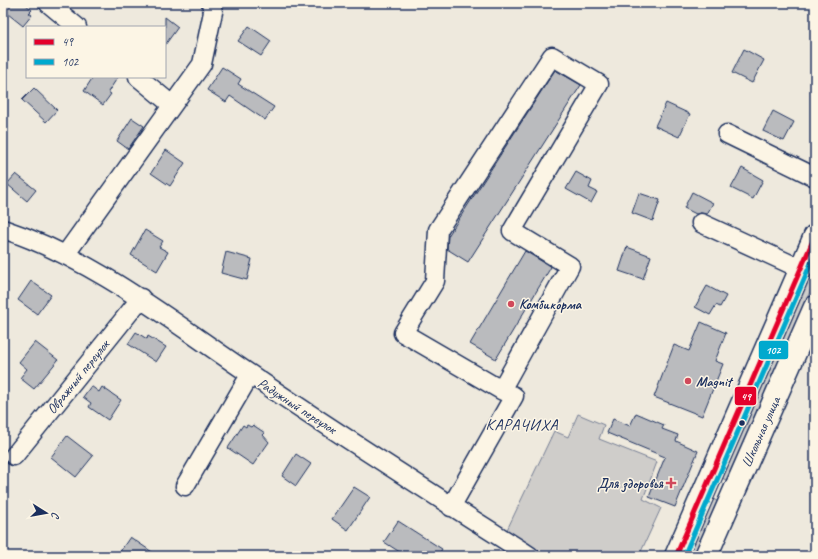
<svg xmlns="http://www.w3.org/2000/svg" width="818" height="559" font-family="Caveat,sans-serif">
	<style>
		.green { fill: #cfcdca; stroke: #757e94 }
		.building { fill: #babbbe; stroke: #1b2f5e }
		.lines { fill: none; stroke-linecap: round; stroke-linejoin: round }
		.minor-casing { stroke: #1b2f5e; stroke-width: 21 }
		.major-casing { stroke: #1b2f5e; stroke-width: 25 }
		.minor { stroke: #fcf5e5; stroke-width: 18 }
		.major { stroke: #fcf5e5; stroke-width: 22 }
		.bus-1-casing { stroke: #fcf5e5; stroke-width: 8 }
		.bus-2-casing { stroke: #fcf5e5; stroke-width: 8 }
		.bus-1 { stroke: #e4002b; stroke-width: 5 }
		.bus-2 { stroke: #00a9ce; stroke-width: 5 }
		.poi-dot { fill: #d1495b; stroke: #fcf5e5; stroke-width: 1.5 }
		.bus-dot { fill: #1b2f5e; stroke: #fcf5e5; stroke-width: 1.5 }
		.labels { text-anchor: middle; dominant-baseline: central; stroke-width: 3; stroke-linejoin: round; paint-order: stroke }
		.poi-label { font-size: 14px; font-weight: bold; fill: #1b2f5e; stroke: #fcf5e5; text-anchor: start }
		.street-label { font-size: 14px; fill: #1b2f5e; stroke: #fcf5e5 }
		.quarter-label { font-size: 16px; letter-spacing: 1px; fill: #1b2f5e; stroke: #fcf5e5 }
		.line-badge { stroke: #fcf5e5; stroke-width: 1.5 }
		.badge-label { font-size: 11px; text-anchor: middle; font-weight: bold; fill: #fff }
	</style>
	<rect width="100%" height="100%" fill="#eee9dd"/>
	<filter id="ink" filterUnits="userSpaceOnUse"><feTurbulence type="fractalNoise" baseFrequency=".025" numOctaves="2"/><feDisplacementMap in="SourceGraphic" scale="8" xChannelSelector="R" yChannelSelector="G"/><feConvolveMatrix kernelMatrix="1 2 1 2 8 2 1 2 1" color-interpolation-filters="sRGB"/></filter>
	<g filter="url(#ink)">
		<path class="green" d="M815 258V280L728 481 720 477Z
			M578 414 604 425 599 439 657 462 643 499 661 508 639 556H539L505 534 554 431 568 437Z
			M711 498 719 502 696 556H686Z"/>
		<path class="building" d="M3 3H24L32 10 29 13 32 15 23 26 3 10Z
			M165 17 178 27 165 45Z
			M249 26 271 41 261 56 238 41Z
			M744 49 764 60 752 83 732 73Z
			M222 67 241 79 238 84 274 107 265 120 230 96 226 102 207 90Z
			M555 70 581 85 468 262 447 249 448 236Z
			M93 77H118L108 92 111 94 103 105 84 91Z
			M34 88 57 110 46 122 22 100Z
			M666 103 690 114 679 137 655 126Z
			M773 111 794 122 784 141 763 131Z
			M132 118 144 126 128 149 117 141Z
			M166 150 185 163 170 186 151 173Z
			M742 168 763 180 753 199 731 188Z
			M576 172 592 181 589 188 597 192 591 203 566 189Z
			M16 174 36 190 27 201 7 184Z
			M692 192 713 203 707 214 700 213 696 214 684 208Z
			M639 193 660 200 653 221 632 213Z
			M145 230 163 241 159 247 168 252 157 271 131 255Z
			M627 247 651 256 643 279 619 271Z
			M525 251 551 267 496 359 470 344Z
			M226 252 252 259 247 280 221 273Z
			M31 281 51 295 37 314 18 300Z
			M707 286 726 296 720 307 716 305 710 315 695 307Z
			M701 322 726 333 715 361 723 364 702 416 654 397 674 345 689 351Z
			M136 332 147 339 148 336 166 347 156 362 128 344Z
			M35 342 58 360 34 389 20 378 27 369 19 362Z
			M91 386 99 392 102 387 121 400 108 420 89 407 91 403 83 397Z
			M636 413 664 425 662 429 678 435 676 441 698 451 675 507 649 497 665 457 607 433 613 419 630 426Z
			M243 425 246 427 247 425 251 427 253 425 265 433 263 435 269 442 253 465 228 448Z
			M67 436 93 456 76 477 51 457Z
			M296 454 311 464 296 486 282 476Z
			M354 487 370 497 348 530 332 519Z
			M398 521 442 549 438 556H406L384 542Z
			M130 537 158 556H117Z"/>
		<g class="lines">
			<g class="minor-casing">
				<path id="minor" d="M48 3 77 27
					M138 77 172 105
					M727 134 815 177
					M701 223 801 269
					M3 229C94 259 171 321 250 374 342 437 436 496 530 556
					M65 255 202 64 213 12 211 3
					M14 456 141 298
					M185 486 250 375
					M451 507 514 396 501 390 570 266 512 231 599 84 552 56 438 230 435 281 403 333 501 390"/>
			</g>
			<g class="major-casing">
				<path id="major" d="M676 556 815 236
					M706 556 815 307"/>
			</g>
			<use href="#minor" class="minor"/>
			<use href="#major" class="major"/>
			<g class="bus-1-casing">
				<path id="bus-1" d="M676 556 815 236"/>
			</g>
			<g class="bus-2-casing">
				<path id="bus-2" d="M684 556 815 254"/>
			</g>
			<use href="#bus-1" class="bus-1"/>
			<use href="#bus-2" class="bus-2"/>
		</g>
	</g>
	<g class="poi-dot">
		<circle cx="511" cy="304" r="4"/>
		<circle cx="688" cy="381" r="4"/>
		<path d="M669 477h4v4h4v4h-4v4h-4v-4h-4v-4h4z"/>
	</g>
	<circle class="bus-dot" cx="742" cy="423" r="3.5"/>
	<g class="labels">
		<g class="poi-label">
			<text x="519" y="304">Комбикорма</text>
			<text x="696" y="381">Magnit</text>
			<text x="663" y="483" text-anchor="end">Для здоровья</text>
		</g>
		<g class="street-label">
			<text transform="translate(78 377) rotate(-51)">Овражный переулок</text>
			<text transform="translate(297 406) rotate(33)">Радужный переулок</text>
			<text transform="translate(761 432) rotate(-66)">Школьная улица</text>
		</g>
		<g class="quarter-label">
			<text x="522" y="425">КАРАЧИХА</text>
		</g>
	</g>
	<g class="line-badge">
		<rect x="758" y="340" width="31" height="20" rx="4" fill="#00a9ce"/>
		<rect x="734" y="386" width="23" height="20" rx="4" fill="#e4002b"/>
	</g>
	<g class="badge-label">
		<text x="773" y="354">102</text>
		<text x="746" y="400">49</text>
	</g>
	<rect width="818" height="559" fill="none" stroke="#fcf5e5" stroke-width="16"/>
	<rect x="8" y="8" width="802" height="543" fill="none" stroke="#1b2f5e" stroke-width="1.5" filter="url(#ink)"/>
	<rect x="26" y="26" width="140" height="52" fill="#fcf5e5" stroke="#a2a6af"/>
	<rect x="34" y="39" width="20" height="6" fill="#e4002b" stroke="#a2a6af"/>
	<text x="62" y="46" font-size="12" fill="#1b2f5e">49</text>
	<rect x="34" y="59" width="20" height="6" fill="#00a9ce" stroke="#a2a6af"/>
	<text x="62" y="66" font-size="12" fill="#1b2f5e">102</text>
	<g transform="translate(46 513) rotate(101)" stroke="#fcf5e5" stroke-width="3" paint-order="stroke">
	<path d="M0-3L7 15L0 10L-7 15Z" fill="#1b2f5e"/>
	<text y="-6" font-size="11" font-weight="bold" text-anchor="middle" fill="#1b2f5e">С</text>
	</g>
</svg>
